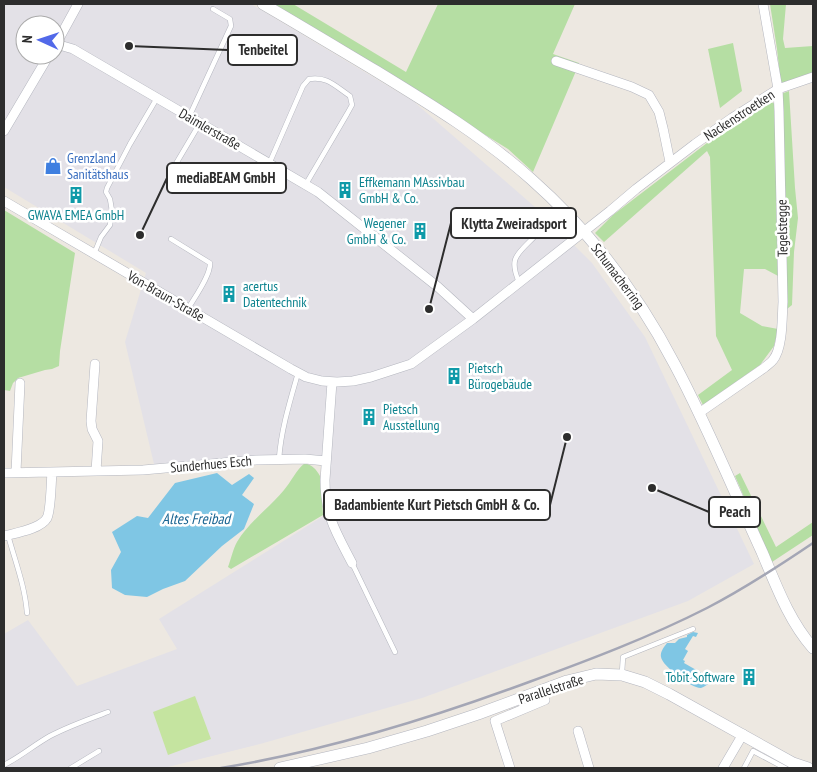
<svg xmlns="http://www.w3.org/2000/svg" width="817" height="772" font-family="'PT Sans Narrow',sans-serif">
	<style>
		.industrial { fill: #e3e1e7; fill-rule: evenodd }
		.green { fill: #b5dea3 }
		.pitch { fill: #c5e4a0 }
		.water { fill: #7fc6e4 }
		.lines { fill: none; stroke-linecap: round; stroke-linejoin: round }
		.lane-casing { stroke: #b4b6bf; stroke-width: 5.5 }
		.street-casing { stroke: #b4b6bf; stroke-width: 10 }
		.secondary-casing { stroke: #b4b6bf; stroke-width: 12 }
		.lane { stroke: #fff; stroke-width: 4.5 }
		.street { stroke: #fff; stroke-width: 9 }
		.secondary { stroke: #fff; stroke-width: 11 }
		.rail { stroke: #a4a6b5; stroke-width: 2.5 }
		.labels { text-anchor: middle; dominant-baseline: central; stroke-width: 5; stroke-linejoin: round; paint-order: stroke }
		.street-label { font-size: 14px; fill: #2d2d2d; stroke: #fff }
		.shop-label { font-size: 14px; fill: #366cbe; stroke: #fff; text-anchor: start }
		.culture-label { font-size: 14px; fill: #0d838f; stroke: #fff; text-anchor: start }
		.water-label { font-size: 15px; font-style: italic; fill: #1b6693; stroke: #fff }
		.leader { fill: none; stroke: #2d2d2d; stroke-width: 2 }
		.callout-dot { fill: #2d2d2d; stroke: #fff; stroke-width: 2 }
		.callout { fill: #fff; stroke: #2d2d2d; stroke-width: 2 }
		.callout-label { font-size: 15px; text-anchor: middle; font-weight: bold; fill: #2d2d2d }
	</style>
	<rect width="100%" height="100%" fill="#ede8e1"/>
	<path class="industrial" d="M4 4H251L413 101 543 214 592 263 645 337 754 564 688 601 422 698 260 744 164 768H4V634L28 620 77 686 177 649 159 619 325 515 322 492 323 456 154 464 125 342 146 273 4 187ZM25 25H55V55H25Z"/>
	<path class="green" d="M274 4H293L406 72 438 4H575L553 54 579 63 576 71 533 172 508 149Z
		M770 4H786L783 39 785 48 813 46V74L781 85 777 49Z
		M733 43 742 91 720 108 708 49Z
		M789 91 795 188 798 218 794 252 792 305 787 309 786 208 781 94Z
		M766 99 775 104 780 277 765 269H744L740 313 762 326 778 329 774 346 760 365 703 405 698 395 732 370 716 336 710 157 707 151 604 242 595 233 613 215 754 107Z
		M4 210 75 253 60 351 59 366 52 369 45 370 18 378 13 383 10 391 4 390Z
		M305 463C313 466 316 469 320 476L323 515 231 569 228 567C231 559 233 549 237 542 249 522 269 508 284 490 291 482 296 470 305 463Z
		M740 473 776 547 813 522V535L772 562 735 476Z"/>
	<path class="pitch" d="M195 696 211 739 168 755 153 712Z"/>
	<path class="water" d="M217 473 232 485 249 474 254 478 242 495 254 504 244 529 222 546 185 581 163 589 147 597 125 595 112 588 111 570 121 552 112 532 137 516 148 518 175 483Z
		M693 632 698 633 696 637 693 636 685 649 688 651 683 660 685 661 684 663 712 679 711 682C708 684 704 687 701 688 693 689 662 666 661 657 660 652 664 647 667 643H675L679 639 687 637V635Z"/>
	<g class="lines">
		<g class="lane-casing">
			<path id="lane" d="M189 117 231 26 230 19 213 9
				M269 164 303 86 309 79C327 76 335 86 350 96L352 105 347 114 306 184
				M174 167 200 123
				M171 239 210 263C211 275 194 298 188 309
				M94 254 101 237 110 225 112 211 110 199 106 192 107 188 130 144 157 98
				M519 282C508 257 518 254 535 236
				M279 459C281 430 290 401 298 373
				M8 535C15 561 25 586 27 613
				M352 563 395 652
				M622 673 623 657 693 629
				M4 765C20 757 34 745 50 736 69 726 89 719 108 712
				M71 768 99 751
				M744 768 753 751 785 768"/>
		</g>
		<g class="street-casing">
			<path id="street" d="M56 44 73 49 318 192 438 287 473 319
				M55 46 78 4
				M556 61 632 87 649 95 659 112 663 128 670 162
				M4 131 49 55
				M4 201 291 369 306 377 322 381 337 382 353 381 371 377 411 364 473 319 610 211 636 189 695 144 732 118 778 89 813 77
				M95 364 91 421 92 429 98 441 96 471
				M332 382 325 480C325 516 336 532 352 563
				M699 413 764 368C767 365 771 363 773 360 783 348 782 317 783 302L779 111 778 89 763 4
				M16 472 20 383
				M4 473 143 470 256 460 305 459 326 461
				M4 536C15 533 41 529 47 518 51 510 51 483 52 472
				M578 731 589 768
				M510 768 495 721 545 700
				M723 768 743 734"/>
		</g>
		<g class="secondary-casing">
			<path id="secondary" d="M263 4C301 26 339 49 376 71 430 104 484 137 531 179 591 232 638 294 675 365 707 425 733 489 762 552 776 585 789 621 813 648
				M280 768 368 748 427 731 478 714 567 681 596 674 622 675 645 682 669 694 793 763 808 768"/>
		</g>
		<use href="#lane" class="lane"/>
		<use href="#street" class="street"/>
		<use href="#secondary" class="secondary"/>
		<path class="rail" d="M221 768C326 751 429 719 529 682 589 660 650 637 707 608 744 589 779 566 813 543"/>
	</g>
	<defs>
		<g id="shop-bare" transform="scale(1.35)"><path d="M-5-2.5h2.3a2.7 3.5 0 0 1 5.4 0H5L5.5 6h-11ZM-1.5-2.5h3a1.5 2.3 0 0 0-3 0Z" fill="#3f7fe0" stroke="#fff" stroke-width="2.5" paint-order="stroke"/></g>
		<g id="building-bare" transform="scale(1.35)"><path d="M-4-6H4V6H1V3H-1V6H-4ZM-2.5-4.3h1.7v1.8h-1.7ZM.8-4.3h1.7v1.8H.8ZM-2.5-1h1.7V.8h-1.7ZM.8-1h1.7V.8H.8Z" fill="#0f9aa8" stroke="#fff" stroke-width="2.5" paint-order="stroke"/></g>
	</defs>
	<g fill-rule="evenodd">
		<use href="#shop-bare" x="53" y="166"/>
		<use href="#building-bare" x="345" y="190"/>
		<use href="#building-bare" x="76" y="195"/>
		<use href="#building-bare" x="420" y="231"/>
		<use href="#building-bare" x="229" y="294"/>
		<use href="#building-bare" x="454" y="376"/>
		<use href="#building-bare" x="369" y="417"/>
		<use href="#building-bare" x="749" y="677"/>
	</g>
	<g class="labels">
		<g class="street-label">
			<text transform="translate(739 115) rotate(-33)">Nackenstroetken</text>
			<text transform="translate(210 129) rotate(30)">Daimlerstraße</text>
			<text transform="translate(782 228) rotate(-91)">Tegelstegge</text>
			<text transform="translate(618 276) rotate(53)">Schumacherring</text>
			<text transform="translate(166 296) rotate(30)">Von-Braun-Straße</text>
			<text transform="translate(211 464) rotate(-5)">Sunderhues Esch</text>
			<text transform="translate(551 689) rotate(-18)">Parallelstraße</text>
		</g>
		<g class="shop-label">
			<text x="67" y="158">Grenzland<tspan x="67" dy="16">Sanitätshaus</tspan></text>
		</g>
		<g class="culture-label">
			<text x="359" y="182">Effkemann MAssivbau<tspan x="359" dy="16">GmbH &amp; Co.</tspan></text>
			<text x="76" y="215" text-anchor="middle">GWAVA EMEA GmbH</text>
			<text x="406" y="223" text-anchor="end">Wegener<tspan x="406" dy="16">GmbH &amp; Co.</tspan></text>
			<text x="243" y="286">acertus<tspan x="243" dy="16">Datentechnik</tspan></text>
			<text x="468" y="368">Pietsch<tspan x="468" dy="16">Bürogebäude</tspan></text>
			<text x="383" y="409">Pietsch<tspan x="383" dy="16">Ausstellung</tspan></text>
			<text x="735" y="677" text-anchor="end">Tobit Software</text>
		</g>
		<g class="water-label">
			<text x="196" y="518">Altes Freibad</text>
		</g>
	</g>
	<path class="leader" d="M129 46L228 50M140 235L167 178M429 309L451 223M567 437L550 505M652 488L709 512"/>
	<g class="callout-dot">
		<circle cx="129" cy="46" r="5"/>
		<circle cx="140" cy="235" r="5"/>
		<circle cx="429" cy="309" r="5"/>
		<circle cx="567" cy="437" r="5"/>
		<circle cx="652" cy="488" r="5"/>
	</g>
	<g class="callout">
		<rect x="228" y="35" width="69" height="30" rx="5"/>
		<rect x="167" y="163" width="119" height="30" rx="5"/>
		<rect x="451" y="208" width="125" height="30" rx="5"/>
		<rect x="324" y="490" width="226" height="30" rx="5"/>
		<rect x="709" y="497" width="51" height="30" rx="5"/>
	</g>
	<g class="callout-label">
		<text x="263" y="55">Tenbeitel</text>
		<text x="226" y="183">mediaBEAM GmbH</text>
		<text x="514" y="229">Klytta Zweiradsport</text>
		<text x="437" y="510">Badambiente Kurt Pietsch GmbH &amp; Co.</text>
		<text x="735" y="517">Peach</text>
	</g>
	<rect width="817" height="772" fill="none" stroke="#2d2d2d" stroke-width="10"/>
	<g transform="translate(40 40) rotate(273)"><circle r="24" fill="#ffffff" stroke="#ababab"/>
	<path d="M0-4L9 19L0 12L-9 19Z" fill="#5269e9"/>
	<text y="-8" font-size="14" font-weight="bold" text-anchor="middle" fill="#2d2d2d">N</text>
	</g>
</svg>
